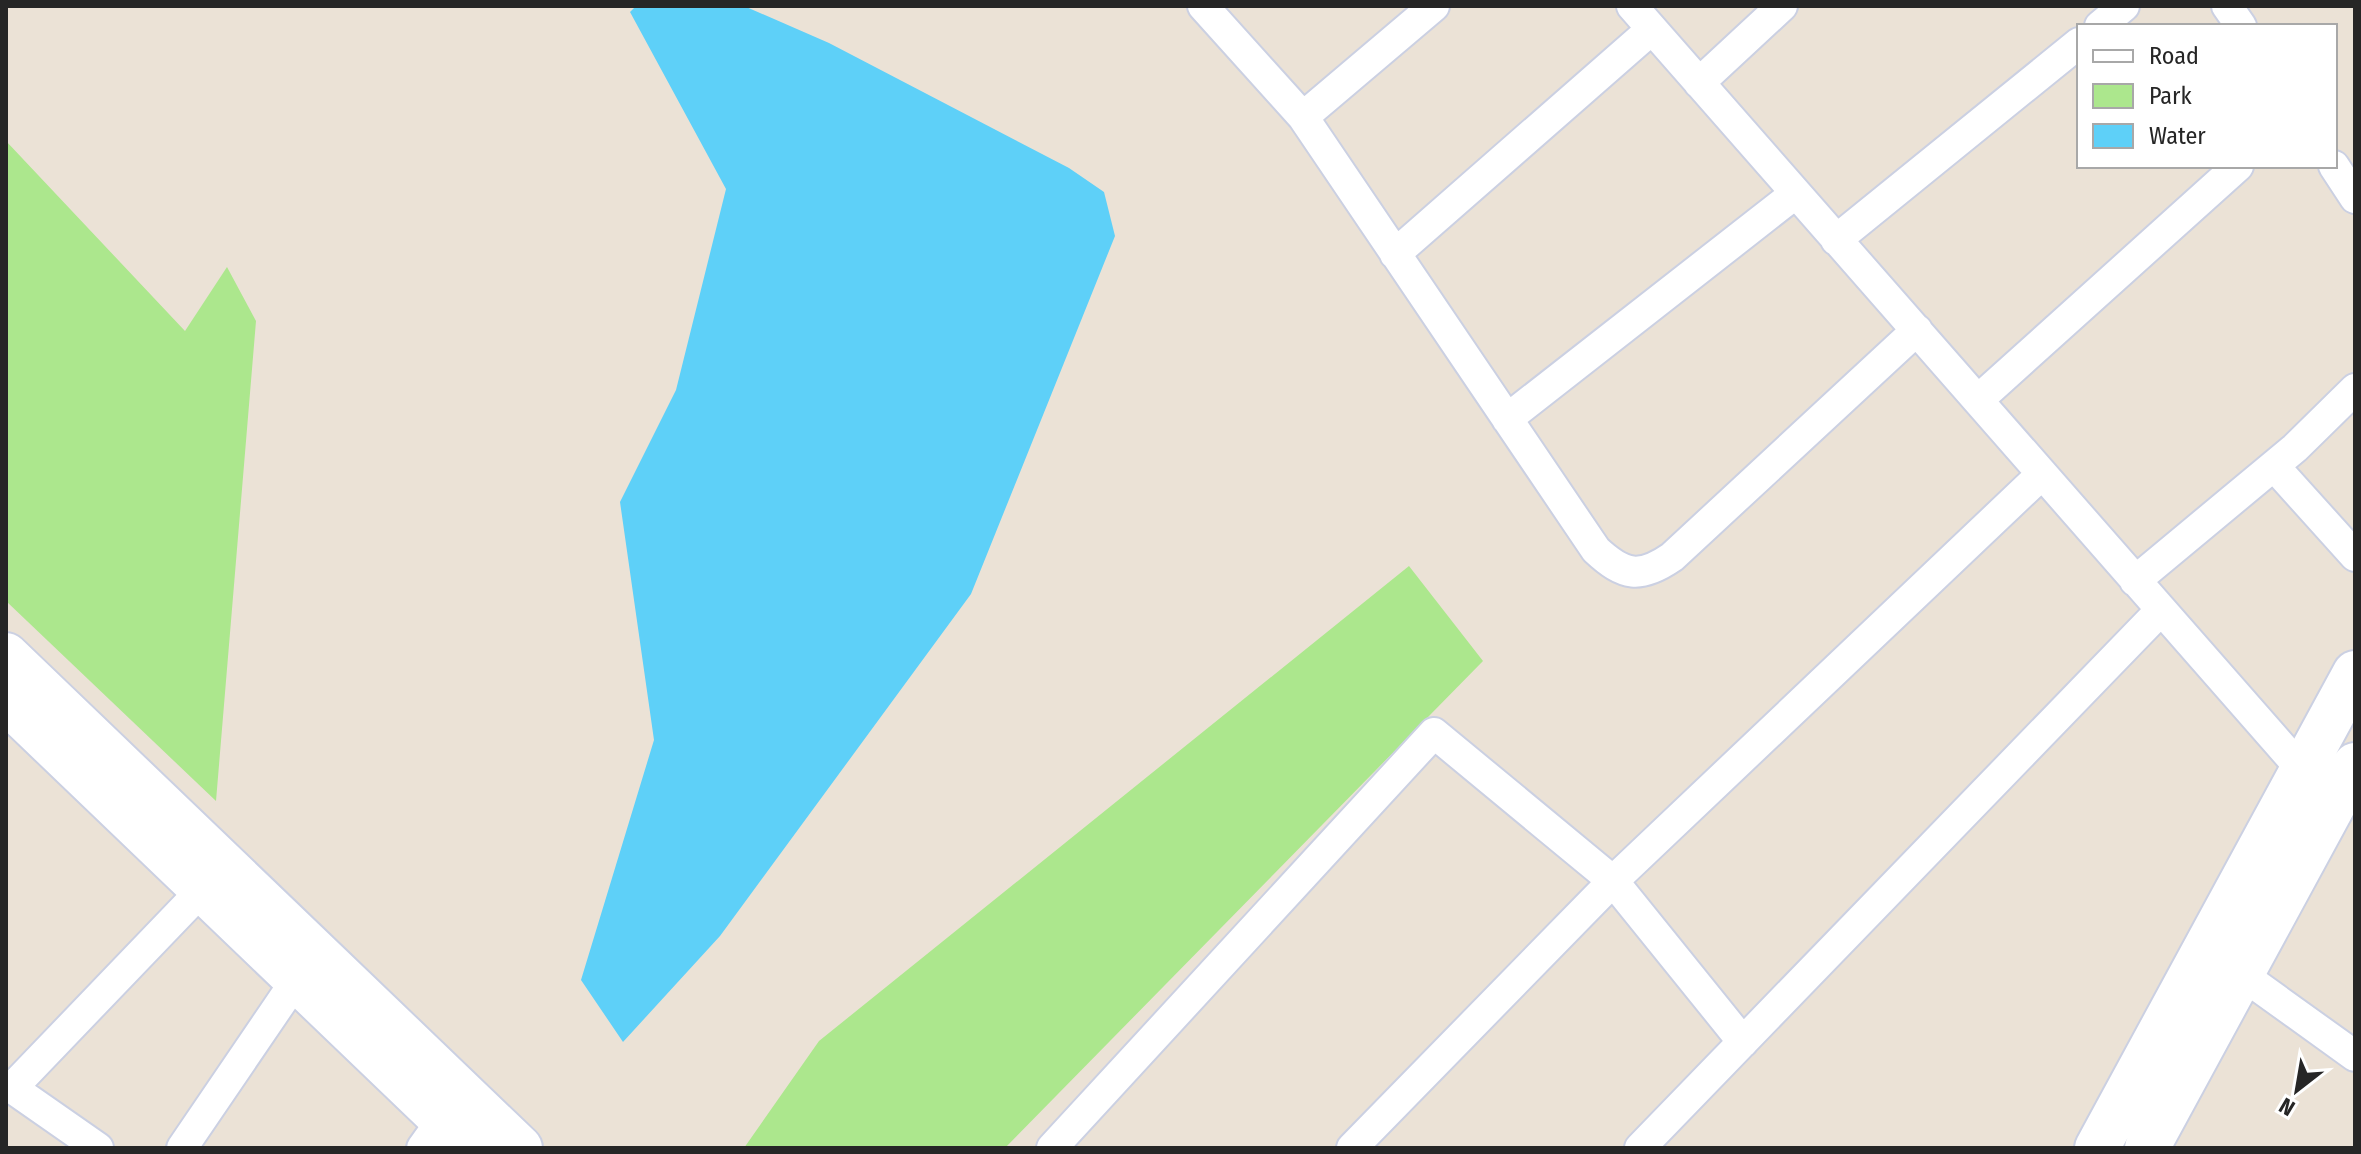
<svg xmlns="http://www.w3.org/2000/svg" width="2361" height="1154" font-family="'Fira Sans Condensed',sans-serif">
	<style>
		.green { fill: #ace78d }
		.water { fill: #5ed0f8 }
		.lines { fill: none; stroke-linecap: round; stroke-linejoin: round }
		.street-casing { stroke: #cbd0e2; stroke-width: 34 }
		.secondary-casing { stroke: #cbd0e2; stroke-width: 48 }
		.street { stroke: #fff; stroke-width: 30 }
		.secondary { stroke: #fff; stroke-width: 44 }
	</style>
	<rect width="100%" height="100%" fill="#ebe2d6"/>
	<path class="green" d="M6 141 185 331 227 267 256 321 216 801 6 601Z
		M1409 566 1483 661 1005 1148H744L819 1041Z"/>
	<path class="water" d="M636 6H744L829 43 1069 168 1104 192 1115 236 971 594 720 936 623 1042 581 980 654 740 620 502 676 390 726 189 630 12Z"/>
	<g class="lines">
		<g class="street-casing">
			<path id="street" d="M1203 6 1303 117 1596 550C1624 576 1640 579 1672 557L1917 330
				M1632 6 2302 770
				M2227 6 2241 26
				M2100 26 2124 6
				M1699 83 1782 6
				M1303 117 1434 6
				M2334 166 2355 198
				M1836 240 2079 43
				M1395 254 1652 29
				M1978 400 2238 166
				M1507 419 1796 193
				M2274 466 2355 556
				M2135 581 2295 448 2355 389
				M2241 974 2355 1056
				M98 1148 12 1088 203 889
				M182 1148 297 979
				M422 1148 442 1120
				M1052 1148 1434 733 1613 881 1743 1042
				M1352 1148 1613 881 2042 474
				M1640 1148 2161 610"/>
		</g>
		<g class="secondary-casing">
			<path id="secondary" d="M6 655 520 1148
				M6 701 472 1148
				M2097 1148 2355 673
				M2147 1148 2355 765"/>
		</g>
		<use href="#street" class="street"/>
		<use href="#secondary" class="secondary"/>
	</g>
	<rect width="2361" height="1154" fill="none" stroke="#262626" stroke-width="16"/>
	<rect x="2077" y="24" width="260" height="144" fill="#ffffff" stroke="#a8a8a8" stroke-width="2"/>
	<rect x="2093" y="50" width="40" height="12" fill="#ffffff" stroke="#a8a8a8" stroke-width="2"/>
	<text x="2149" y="64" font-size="24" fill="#262626">Road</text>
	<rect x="2093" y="84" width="40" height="24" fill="#ace78d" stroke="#a8a8a8" stroke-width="2"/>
	<text x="2149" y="104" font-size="24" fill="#262626">Park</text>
	<rect x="2093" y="124" width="40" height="24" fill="#5ed0f8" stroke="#a8a8a8" stroke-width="2"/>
	<text x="2149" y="144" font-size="24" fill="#262626">Water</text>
	<g transform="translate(2297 1090) rotate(211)" stroke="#ffffff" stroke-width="6" paint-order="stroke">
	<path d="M0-6L14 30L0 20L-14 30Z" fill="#262626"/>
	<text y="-12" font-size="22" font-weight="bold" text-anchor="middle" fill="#262626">N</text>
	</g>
</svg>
